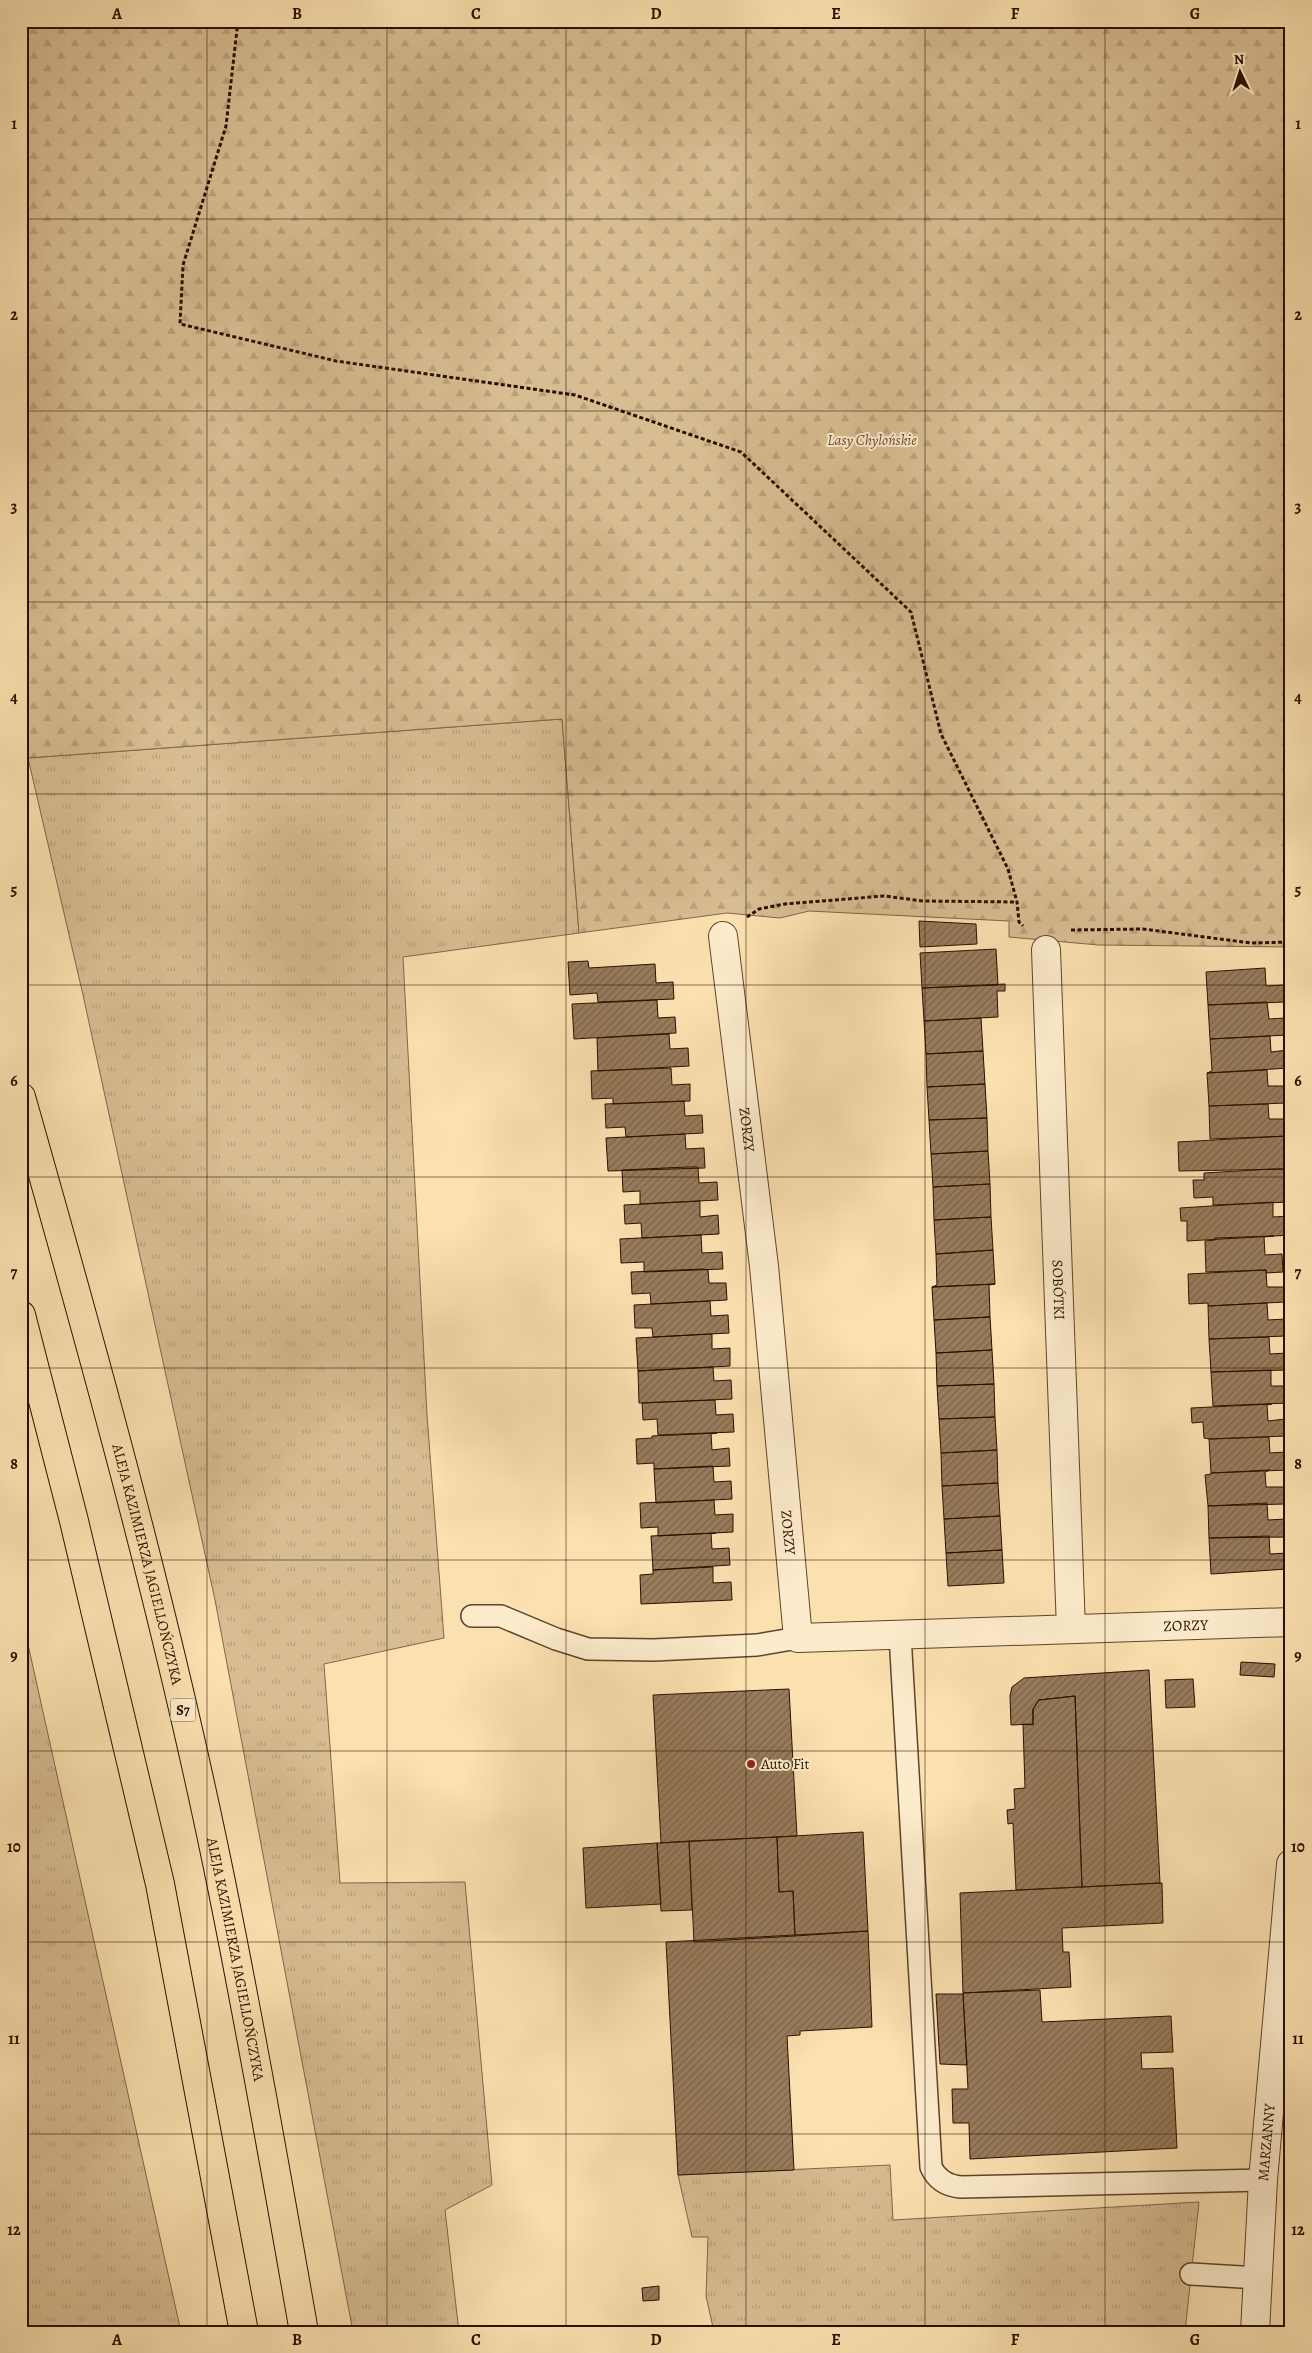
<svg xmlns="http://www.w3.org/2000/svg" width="1312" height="2353" font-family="Alegreya,serif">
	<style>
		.grass { fill: url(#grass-tufts); stroke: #826649 }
		.forest { fill: url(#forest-firs); stroke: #826649 }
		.building { fill: url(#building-hatch); stroke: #2b0e00 }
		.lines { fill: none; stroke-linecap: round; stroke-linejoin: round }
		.lane-casing { stroke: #5f432c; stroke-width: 24 }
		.street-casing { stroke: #5f432c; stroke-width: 30 }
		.highway-casing { stroke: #2b0e00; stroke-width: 30 }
		.path { stroke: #2b0e00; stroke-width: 3; stroke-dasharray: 4 2.5; stroke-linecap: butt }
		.lane { stroke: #fdeccc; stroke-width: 21 }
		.street { stroke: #fdeccc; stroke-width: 28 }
		.highway { stroke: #fce1b0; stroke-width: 28 }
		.grid { fill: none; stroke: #2b0e00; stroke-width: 1; stroke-opacity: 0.55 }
		.poi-dot { fill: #8f2418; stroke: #fdeccc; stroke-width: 2 }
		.labels { text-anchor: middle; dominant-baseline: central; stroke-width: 4; stroke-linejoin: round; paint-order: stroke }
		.shield { fill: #fdeccc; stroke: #6a513d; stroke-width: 1 }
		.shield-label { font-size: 14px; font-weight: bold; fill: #2b0e00 }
		.park-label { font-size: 15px; font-style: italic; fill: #684b33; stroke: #fdeccc }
		.street-label { font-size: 15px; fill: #2b0e00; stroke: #fdeccc }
		.poi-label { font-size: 15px; fill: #2b0e00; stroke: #fdeccc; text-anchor: start }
		.neatline { fill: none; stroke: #2b0e00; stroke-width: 2 }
		.grid-label { font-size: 16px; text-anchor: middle; font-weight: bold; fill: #2b0e00 }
	</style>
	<defs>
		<pattern id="grass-tufts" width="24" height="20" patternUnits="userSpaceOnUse" patternTransform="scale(1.25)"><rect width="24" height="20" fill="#d8bd92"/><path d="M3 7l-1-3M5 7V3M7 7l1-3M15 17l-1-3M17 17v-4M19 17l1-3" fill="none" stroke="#baa17c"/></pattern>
		<pattern id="forest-firs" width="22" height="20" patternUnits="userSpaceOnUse" patternTransform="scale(1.25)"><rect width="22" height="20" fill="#d8bd92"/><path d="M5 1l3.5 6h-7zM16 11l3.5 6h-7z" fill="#baa17c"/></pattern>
		<pattern id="building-hatch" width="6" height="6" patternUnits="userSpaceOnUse" patternTransform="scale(1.25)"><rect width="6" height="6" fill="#987c5c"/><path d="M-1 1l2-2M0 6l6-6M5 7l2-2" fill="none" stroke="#7c644a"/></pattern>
	</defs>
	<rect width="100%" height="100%" fill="#fce1b0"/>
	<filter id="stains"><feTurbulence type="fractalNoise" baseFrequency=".004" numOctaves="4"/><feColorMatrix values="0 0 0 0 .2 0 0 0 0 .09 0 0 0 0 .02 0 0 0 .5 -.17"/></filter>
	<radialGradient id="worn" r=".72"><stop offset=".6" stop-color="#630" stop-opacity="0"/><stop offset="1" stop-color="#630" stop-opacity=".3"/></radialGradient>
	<path class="grass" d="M562 719 579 933 403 957 427 1415 444 1638 324 1664 340 1883 465 1882 492 2185 445 2210 459 2332H353L215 1600 83 995 28 758Z
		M21 1613 181 2332H21Z
		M890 2165 893 2220 1199 2202 1185 2332H714L706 2296 708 2237H692L678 2175Z"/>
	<path class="forest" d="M21 21H1291V947L1098 945 1009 937V921L809 911 780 918 727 913 579 933 562 719 28 758 21 734Z"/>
	<path class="building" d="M919 921 976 924 977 944 920 947Z
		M996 949 998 985 922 988 920 953Z
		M588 961 589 968 655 964 656 983 673 982 674 999 598 1002 597 993 570 995 568 962Z
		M1265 968 1266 986 1284 985 1285 1002 1208 1005 1206 972Z
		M1005 984V991H997L998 1017 924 1021 922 988Z
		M657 1000 658 1018 675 1017 676 1033 574 1039 572 1004Z
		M1267 1002 1269 1019 1285 1018 1287 1035 1210 1039 1208 1005Z
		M981 1018 983 1051 926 1054 924 1021Z
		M669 1034 670 1049 688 1048 689 1066 598 1071 597 1038Z
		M1270 1036 1271 1052 1288 1050 1290 1068 1207 1073 1212 1071 1210 1039Z
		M983 1051 985 1084 927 1087 926 1054Z
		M671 1068 672 1085 690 1084V1101L613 1104V1098L592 1099 591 1071Z
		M1267 1070 1268 1086H1285L1286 1103 1209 1106 1207 1073Z
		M985 1084 987 1118 929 1120 927 1087Z
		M684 1101 685 1116 702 1115 703 1133 626 1137 625 1127 606 1128 605 1104Z
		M1268 1104 1269 1119H1287L1288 1136 1210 1139 1209 1106Z
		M987 1118 988 1151 931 1154 929 1120Z
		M685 1134 686 1149 704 1148 705 1168 608 1171 606 1138Z
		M1288 1136 1289 1169 1179 1171 1178 1142Z
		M988 1151 990 1184 933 1187 931 1154Z
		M687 1167H698L699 1183 717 1182 718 1200 640 1204V1191L623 1192 622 1170Z
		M1272 1169H1289L1290 1202 1213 1205V1197L1194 1198 1193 1180H1204V1173Z
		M990 1184 991 1217 934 1220 933 1187Z
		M700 1201V1217L718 1215 719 1234 642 1238 641 1223 625 1224 624 1205Z
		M1273 1202V1217L1291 1216V1235L1187 1241V1221H1181L1180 1208Z
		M991 1217 993 1250 936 1254 934 1220Z
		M701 1235 702 1253 722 1252 723 1269 644 1272V1262L621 1263 620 1239Z
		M1274 1236 1264 1237 1265 1255 1282 1254 1283 1272 1266 1273V1270L1206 1272 1205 1241 1215 1240V1238Z
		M993 1250 995 1284 932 1287 937 1285 936 1254Z
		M703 1269 708 1270 709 1283H726L727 1300 651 1304 650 1293 632 1294 631 1272Z
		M1266 1270 1267 1287H1284L1285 1302 1208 1306V1303L1189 1304 1188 1274Z
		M995 1284 989 1285 990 1317 934 1320 932 1287Z
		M710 1301 711 1316 728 1315 729 1333 653 1337 652 1328H635L634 1305Z
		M1267 1303 1268 1320 1285 1319 1286 1336 1209 1339 1208 1306Z
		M990 1317 992 1350 936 1353 934 1320Z
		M712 1334V1349L730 1348V1366L638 1371 636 1338Z
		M1269 1337 1270 1354 1287 1353 1288 1370 1211 1372 1209 1339Z
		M992 1350 994 1384 937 1386 936 1353Z
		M713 1367 714 1381 731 1380 732 1399 639 1403 638 1371Z
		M1271 1370V1386H1288L1289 1403 1213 1406 1211 1372Z
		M994 1384 995 1417 939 1419 937 1386Z
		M715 1400 716 1415 733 1414 734 1432 658 1435 657 1419 643 1420 642 1403Z
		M1272 1404 1267 1405 1268 1421 1285 1419 1286 1436 1209 1439 1204 1438 1203 1422 1192 1423 1191 1408Z
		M995 1417 997 1450 941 1453 939 1419Z
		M717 1433 711 1434 712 1450 729 1448 730 1466 654 1469V1463L637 1464 636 1439 652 1438V1436Z
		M1269 1437 1270 1453 1287 1452 1288 1470 1211 1473 1209 1439Z
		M997 1450 998 1483 942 1486 941 1453Z
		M713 1466 714 1482 731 1481 732 1499 656 1503 654 1469Z
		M1270 1470 1265 1472 1266 1487H1284L1285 1504 1208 1506 1205 1475 1211 1474V1473Z
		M998 1483 1000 1516 944 1519 942 1486Z
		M714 1500 715 1515 733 1514V1532L658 1536V1527L641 1528 640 1503Z
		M1267 1503 1268 1520 1285 1519 1286 1537 1209 1538 1208 1506Z
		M1000 1516 1002 1550 946 1553 944 1519Z
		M716 1533 711 1534 712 1549 729 1548 730 1565 653 1570 651 1536Z
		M1269 1536 1270 1554 1287 1553 1288 1569 1211 1574 1209 1538Z
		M1002 1550 1004 1583 948 1586 946 1553Z
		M713 1567V1583L731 1582 732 1600 641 1604 640 1575 653 1574V1570Z
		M1241 1662 1275 1664 1274 1677 1240 1675Z
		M1149 1670 1160 1883 1082 1887 1075 1696 1039 1700 1033 1709V1724L1011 1725 1010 1696 1012 1687 1024 1678Z
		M1193 1679 1195 1707 1166 1708 1165 1680Z
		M789 1689 797 1836 661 1843 653 1695Z
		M1075 1696 1082 1887 1016 1890 1013 1823 1008 1824 1007 1810 1015 1809 1014 1789 1025 1788 1023 1724 1033 1725V1709L1039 1700Z
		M863 1832 868 1931 795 1936 793 1891 779 1892 777 1837Z
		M777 1837 779 1892 793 1891 795 1936 694 1942 689 1841Z
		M689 1841 692 1910 661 1911 657 1843Z
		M657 1843 661 1904 586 1908 583 1848Z
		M1162 1883 1163 1923 1062 1928 1063 1952H1069L1071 1987 963 1993 960 1893Z
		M868 1931 872 2027 800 2031V2035L787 2036 794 2170 678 2175 666 1942Z
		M1040 1990 1042 2022 1171 2016 1173 2052 1141 2053 1142 2069 1173 2068 1177 2148 970 2159 969 2123H953L952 2089H968L963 1993Z
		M936 1994H963L967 2065 940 2064Z
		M659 2286V2300L643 2301 642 2288Z"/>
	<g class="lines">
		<g class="lane-casing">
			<path id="lane" d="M472 1616H501L556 1639 588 1649 654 1650 757 1645 798 1638
				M900 1635 931 2167C937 2180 948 2186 961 2187L1263 2180
				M1191 2274 1258 2278"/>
		</g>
		<g class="street-casing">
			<g id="street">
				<path id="s1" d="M723 936 764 1266 798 1638 1291 1622"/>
				<path id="s2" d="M1046 950 1071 1629"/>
				<path id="s3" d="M1255 2332 1263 2180 1291 1864"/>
			</g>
		</g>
		<g class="highway-casing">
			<g id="highway">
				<path id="s4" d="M21 1097C95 1358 168 1620 222 1887 252 2035 278 2183 304 2332"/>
				<path d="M21 1315 74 1521 160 1884 244 2332"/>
			</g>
		</g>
		<path class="path" d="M238 21 226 126 183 265 180 324 336 361 575 395 741 452 911 612 941 734 1008 869 1017 902 1019 922 1023 926
			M747 917 759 909 785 904 884 896 923 901 1017 902
			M1071 930 1143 929 1251 943 1291 942"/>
		<use href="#lane" class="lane"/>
		<use href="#street" class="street"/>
		<use href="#highway" class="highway"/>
	</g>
	<path class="grid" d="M207 21V2332M387 21V2332M566 21V2332M746 21V2332M925 21V2332M1105 21V2332M21 219H1291M21 411H1291M21 602H1291M21 794H1291M21 985H1291M21 1177H1291M21 1368H1291M21 1560H1291M21 1751H1291M21 1942H1291M21 2134H1291"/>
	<circle class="poi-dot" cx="751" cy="1764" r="5"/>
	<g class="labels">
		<rect class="shield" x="170.5" y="1698.5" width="25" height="23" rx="4"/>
		<g class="shield-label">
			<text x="183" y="1710">S7</text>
		</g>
		<g class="park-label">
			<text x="872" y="440">Lasy Chylońskie</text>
		</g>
		<g class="street-label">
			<text stroke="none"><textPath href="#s1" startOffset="195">ZORZY</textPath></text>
			<text stroke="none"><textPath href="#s2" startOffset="340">SOBÓTKI</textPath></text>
			<text stroke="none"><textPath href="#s1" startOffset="600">ZORZY</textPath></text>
			<text stroke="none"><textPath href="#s4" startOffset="484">ALEJA KAZIMIERZA JAGIELLOŃCZYKA</textPath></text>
			<text stroke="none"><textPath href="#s1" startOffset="1094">ZORZY</textPath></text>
			<text stroke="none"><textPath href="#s4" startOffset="889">ALEJA KAZIMIERZA JAGIELLOŃCZYKA</textPath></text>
			<text stroke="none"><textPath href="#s3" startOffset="190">MARZANNY</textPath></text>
		</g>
		<g class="poi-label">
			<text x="761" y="1764">Auto Fit</text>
		</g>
	</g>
	<rect width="1312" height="2353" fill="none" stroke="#fce1b0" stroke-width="55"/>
	<g transform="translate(1240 72) rotate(356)" stroke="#fdeccc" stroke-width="4" paint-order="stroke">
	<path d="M0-4L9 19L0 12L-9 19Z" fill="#2b0e00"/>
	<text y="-8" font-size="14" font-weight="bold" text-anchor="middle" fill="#2b0e00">N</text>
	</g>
	<rect x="28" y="28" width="1256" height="2298" class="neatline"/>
	<g class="grid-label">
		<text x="117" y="19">A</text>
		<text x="297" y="19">B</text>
		<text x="476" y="19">C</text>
		<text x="656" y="19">D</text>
		<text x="836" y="19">E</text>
		<text x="1015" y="19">F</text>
		<text x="1195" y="19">G</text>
		<text x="14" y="129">1</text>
		<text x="1298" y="129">1</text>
		<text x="14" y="320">2</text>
		<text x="1298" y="320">2</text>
		<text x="14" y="512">3</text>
		<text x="1298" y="512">3</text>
		<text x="14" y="703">4</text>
		<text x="1298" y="703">4</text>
		<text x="14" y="895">5</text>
		<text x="1298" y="895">5</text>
		<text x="14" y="1086">6</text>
		<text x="1298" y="1086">6</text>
		<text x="14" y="1278">7</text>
		<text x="1298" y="1278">7</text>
		<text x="14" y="1469">8</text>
		<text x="1298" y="1469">8</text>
		<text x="14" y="1661">9</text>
		<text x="1298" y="1661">9</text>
		<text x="14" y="1852">10</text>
		<text x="1298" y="1852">10</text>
		<text x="14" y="2044">11</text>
		<text x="1298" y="2044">11</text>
		<text x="14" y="2235">12</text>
		<text x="1298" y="2235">12</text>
		<text x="117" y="2345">A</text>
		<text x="297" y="2345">B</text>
		<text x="476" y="2345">C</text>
		<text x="656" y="2345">D</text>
		<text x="836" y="2345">E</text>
		<text x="1015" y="2345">F</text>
		<text x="1195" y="2345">G</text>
	</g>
	<rect width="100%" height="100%" filter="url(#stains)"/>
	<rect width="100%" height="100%" fill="url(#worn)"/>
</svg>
